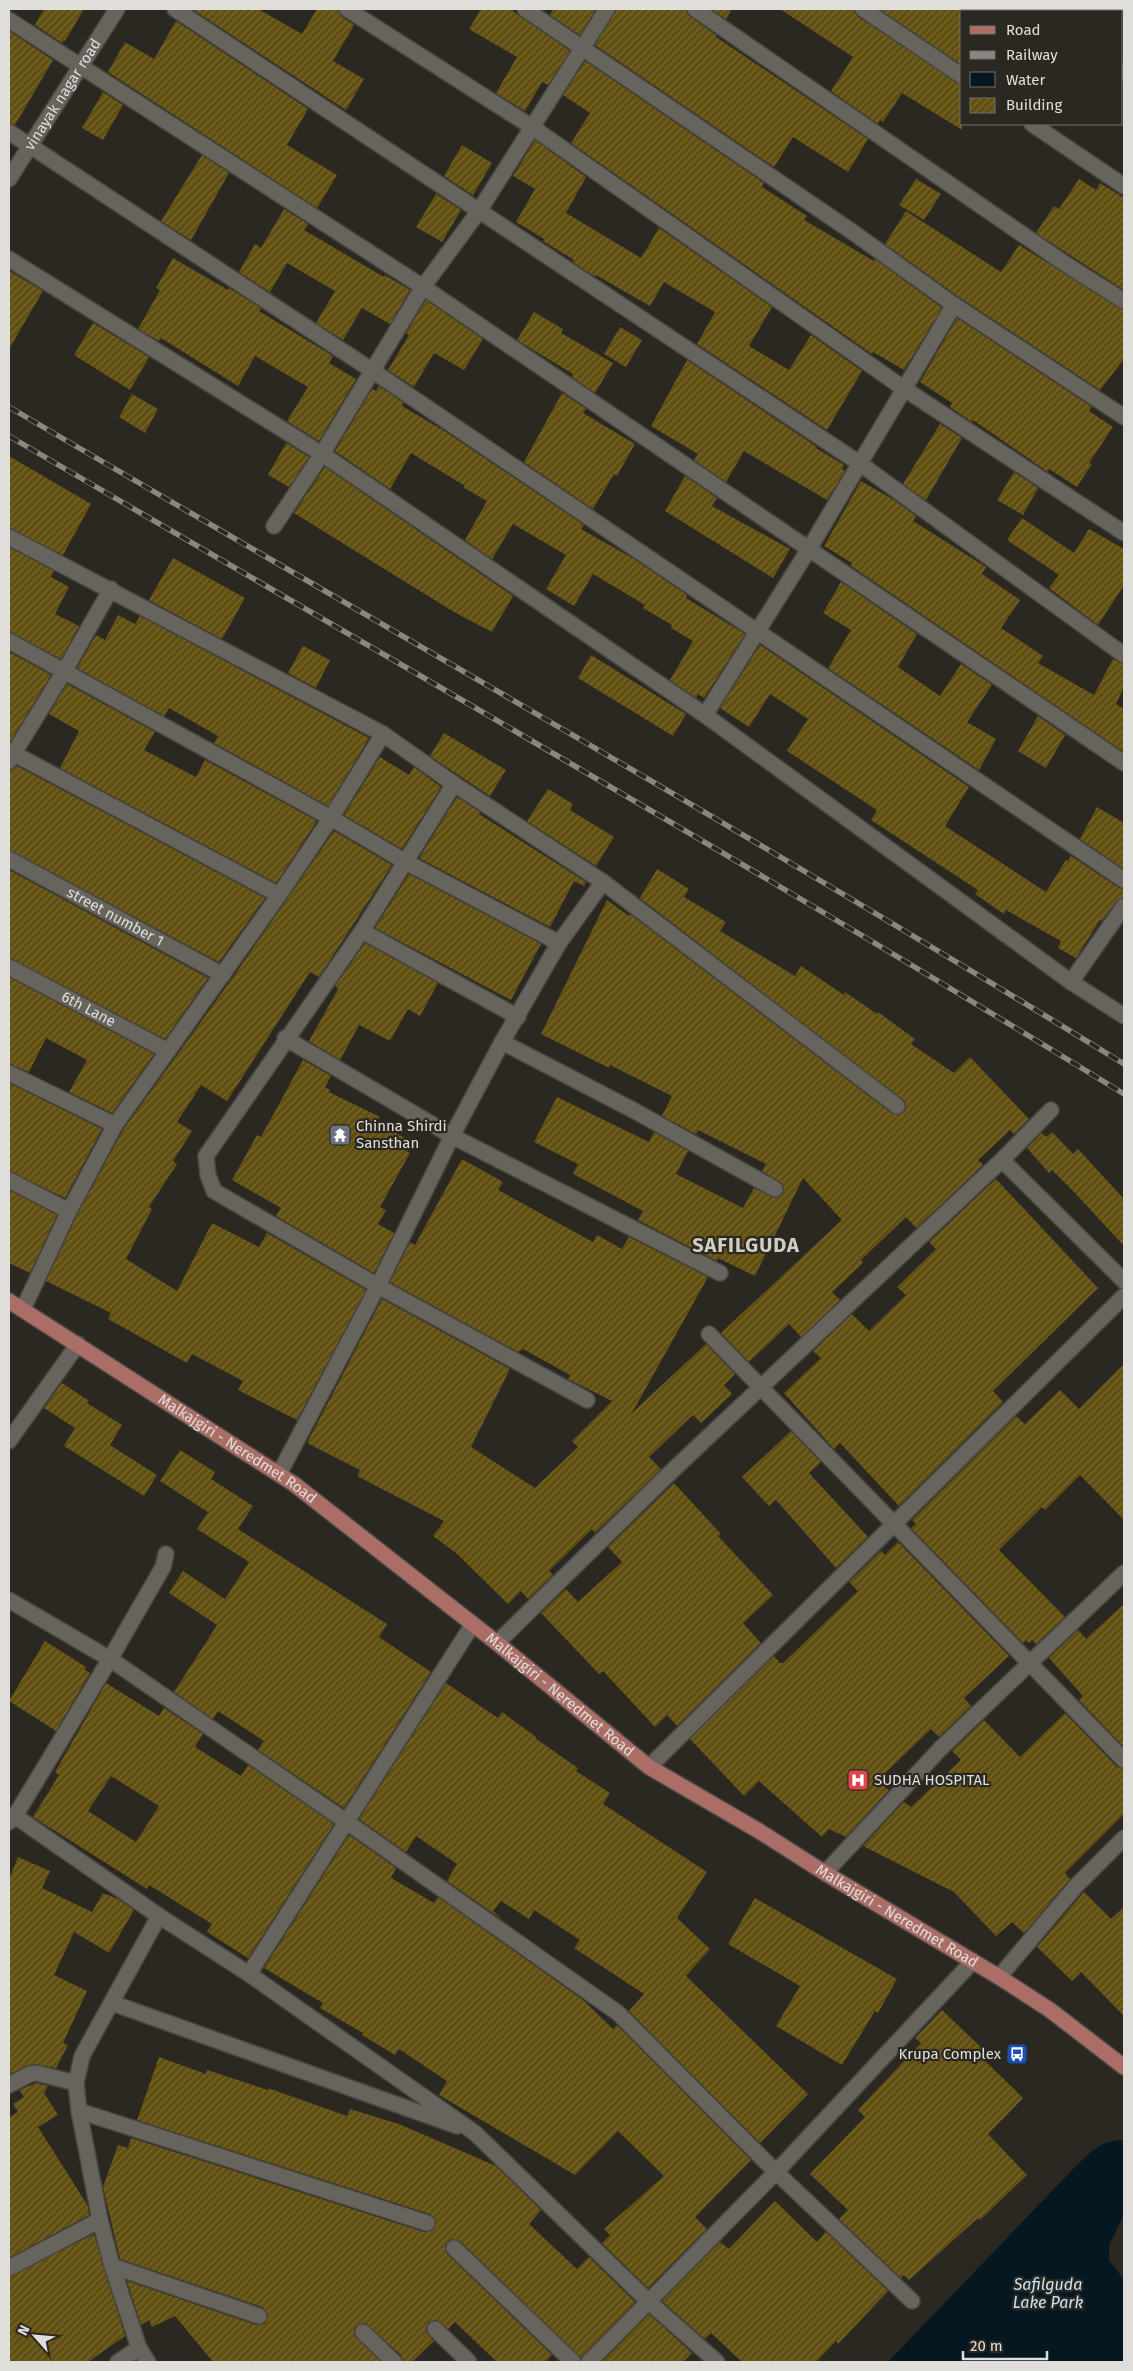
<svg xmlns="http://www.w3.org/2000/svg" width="1133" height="2371" font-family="'Fira Sans',sans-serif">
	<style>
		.water { fill: #051721 }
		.building { fill: url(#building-hatch); fill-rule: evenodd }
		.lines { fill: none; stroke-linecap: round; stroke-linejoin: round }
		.minor-casing { stroke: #484641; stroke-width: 18 }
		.major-casing { stroke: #484641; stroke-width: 18 }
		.minor { stroke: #66645c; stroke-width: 15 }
		.major { stroke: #aa6e67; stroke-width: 15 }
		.rail-casing { stroke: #8a8782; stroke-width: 5.5 }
		.rail { stroke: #2b2821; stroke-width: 4; stroke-dasharray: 11; stroke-linecap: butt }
		.labels { text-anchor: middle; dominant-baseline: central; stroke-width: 4.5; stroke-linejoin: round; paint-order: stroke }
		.street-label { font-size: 15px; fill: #e0deda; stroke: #2b2821 }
		.poi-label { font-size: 15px; fill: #e0deda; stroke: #2b2821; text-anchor: start }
		.water-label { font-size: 16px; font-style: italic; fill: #c4e5f9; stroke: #2b2821 }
		.district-label { font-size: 20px; font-weight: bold; letter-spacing: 1px; fill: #d0cdc4; stroke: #2b2821 }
	</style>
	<defs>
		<pattern id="building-hatch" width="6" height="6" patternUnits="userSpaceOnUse" patternTransform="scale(1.25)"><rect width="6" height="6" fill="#604f10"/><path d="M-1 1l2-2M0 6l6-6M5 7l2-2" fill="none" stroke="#766832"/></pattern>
	</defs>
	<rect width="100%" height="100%" fill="#2b2821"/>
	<path class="water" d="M1119 2140 1124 2141V2214L1109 2246V2260L1124 2280V2362H888L1074 2168C1089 2154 1098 2142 1119 2140Z"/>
	<path class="building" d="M44 9H84L65 41 64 40 62 43 35 25Z
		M192 9H258L302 34 317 9H338L342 17 354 25 333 61 364 79 346 110Z
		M481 9H510L570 51 548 85 542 82 525 111 496 93 517 57 469 29Z
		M553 9H596L580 35 550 15Z
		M616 9H686L689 16 716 35V37L868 139 848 172 793 137 774 167 595 45Z
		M711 9H732L726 19Z
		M780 9H854L858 17 962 85V130L902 93 883 122 880 120 878 124 831 91 853 57Z
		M879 9H962V65Z
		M176 21 308 109 287 145 337 175 317 208 108 72 125 42 154 59Z
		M9 31 53 60 15 125 9 123Z
		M585 61 764 183 762 187 807 216 804 220 874 261 875 259 942 308 904 370 873 352 872 354 571 143 590 113 563 95Z
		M103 92 123 105 103 140 82 128Z
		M535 140 586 177 566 213 641 258 659 228 772 307 749 346 789 370 811 335 862 371 827 430 697 344 715 312 664 282 650 306 596 275 595 276 589 273 573 262 574 260 543 241 544 239 516 222 535 189 513 176Z
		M462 145 492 163 473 195 444 176Z
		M202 155 229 173 191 240 161 221Z
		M916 179 941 194 924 220 899 205Z
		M1079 179 1096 190 1100 183 1124 198V290L1036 233 1054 206 1059 209Z
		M436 194 461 210 442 242 416 227Z
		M284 209 308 224 304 230 384 277 385 275 410 290 390 324 362 308 343 340 316 323 335 291 287 263 270 292 239 272 255 244 261 248Z
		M906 211 1001 272 1019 245 1124 310V359L1100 390 959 297 885 244Z
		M173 258 228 290 229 288 261 308 259 311 333 356 329 363 356 379 319 441 287 421 308 387 255 356 238 386 161 338 159 341 138 329 160 290 156 288Z
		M9 271 43 291 9 349Z
		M426 300 483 339 464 370 434 353 414 387 388 370 409 335 406 333Z
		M534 312 563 329 561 333 613 363 595 393 572 377 573 374 517 340Z
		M957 318 1092 407 1089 411 1113 427 1089 463 1092 464 1077 487 1049 469 1048 472 973 420 972 422 950 407 952 403 920 382Z
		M93 323 149 357 130 390 74 355Z
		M620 327 642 340 626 367 604 354Z
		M687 360 817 447 816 448 844 465 842 469 845 471 827 500 744 451 726 482 694 460 698 454 651 426Z
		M379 386 404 403 402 406 446 432 584 525 581 529 634 559 687 595 686 598 745 634 704 698 698 694 696 698 670 680 693 641 671 628 672 625 643 608 645 605 593 574 574 606 546 589 566 555 513 524 492 559 465 540 487 501 464 488 465 486 411 453 390 489 335 451 372 389 376 391Z
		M562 393 586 409 583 413 635 444 617 476 614 474 593 509 524 462Z
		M132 394 158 409 145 433 119 417Z
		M940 424 962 438 926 500 903 484Z
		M286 443 309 457 289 487 268 475Z
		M9 456 91 504 63 555 9 528Z
		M325 467 513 596 492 632 454 612 294 513Z
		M1014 472 1038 488 1023 515 997 500Z
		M685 476 717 498 712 506 790 549 773 578 665 511Z
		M861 481 894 500 916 516 913 521 986 567 982 574 1020 600 1001 628 1043 656 1038 663 1094 695 1113 659 1124 664V687L1116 704 1124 709V752L851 566 852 563 824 546Z
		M1022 518 1074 553 1089 529 1124 549V585L1098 625 1049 588 1059 575 1007 540Z
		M9 547 54 571 51 577 69 587 55 614 79 626 61 659 9 632Z
		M173 558 245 598 222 639 149 600Z
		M841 582 917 634 898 667 940 696 961 664 992 685 967 722 996 739 979 770 828 668 851 630 823 613Z
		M118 615 135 624 140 616 369 738 328 806 214 743 218 736 169 708 164 716 77 668 96 635 105 640Z
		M760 645 969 787 945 826 1046 892 1066 860 1068 861 1071 856 1119 888 1124 889V897L1117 900 1102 921 1100 920 1076 958 1058 948 1061 941 1006 910 1004 914 975 894 978 890 871 820 877 810 787 751 808 719 770 694 749 727 720 708Z
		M303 646 330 660 316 688 288 673Z
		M9 652 51 675 10 742H9Z
		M591 655 686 714 673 736 578 678Z
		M67 684 155 732 144 750 196 777 205 760 317 821 276 883 60 768 79 731 49 714Z
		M1038 716 1065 735 1046 768 1018 751Z
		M444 733 506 770 490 796 430 756Z
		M380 757 409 775 414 767 441 787 402 849 344 815Z
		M17 766 265 898 219 962 9 850V770Z
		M548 789 573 804 570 810 614 837 596 866 527 821Z
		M457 797 480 812 479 814 586 882 584 886 574 881 550 927 419 858Z
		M1097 807 1124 823V869L1080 839Z
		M334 831 392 865 319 977 310 972 227 1101 201 1085 177 1122 192 1131 173 1161 177 1164 149 1207 152 1209 126 1259 177 1291 212 1223 259 1247 267 1233 366 1290 297 1420 238 1390 243 1381 192 1354 187 1363 108 1319 111 1313 46 1281 77 1215 123 1130 231 980Z
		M657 869 689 889 684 897 726 922 720 931 795 976 801 966 844 995 845 992 877 1014 878 1012 915 1039 911 1044 954 1073 970 1057 1029 1119 1014 1134 1010 1130 978 1160 983 1165 916 1228 906 1217 861 1260 863 1263 832 1292 840 1300 801 1337 789 1324 749 1362 721 1333 842 1220 803 1178 755 1276 718 1258 717 1261 638 1220 643 1211 573 1174 578 1164 534 1142 557 1097 649 1142 654 1132 688 1151 676 1174 743 1208 754 1188 775 1198 783 1193V1184L762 1171 766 1164 698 1130 696 1134 662 1116 672 1096 610 1065 609 1068 541 1034 607 900 629 916 630 914 891 1113 901 1114 905 1111 906 1103 640 898Z
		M9 870 208 978 165 1039 9 958Z
		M409 874 541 944 511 1000 375 928Z
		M365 943 438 983 420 1016 408 1009 390 1041 359 1025 340 1060 309 1041 338 989 335 986Z
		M9 977 154 1054 112 1113 69 1092 87 1060 46 1038 29 1072 9 1064Z
		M303 1060 331 1076 325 1087 330 1090 329 1092 380 1117 376 1123 405 1138 400 1147 410 1153 380 1207 386 1210 378 1224 394 1233 374 1273 276 1216 281 1208 232 1180 257 1135 261 1137Z
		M9 1083 102 1129 65 1198 9 1171Z
		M1052 1132 1073 1154 1078 1149 1124 1199V1246L1075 1193 1052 1170 1049 1173 1027 1148 1042 1133 1046 1137Z
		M462 1159 503 1182 498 1190 593 1242 597 1235 622 1249 629 1237 708 1277 632 1413 706 1344 735 1374 724 1385 732 1394 701 1423 693 1415 649 1457 661 1469 595 1533 592 1529 549 1571 553 1575 528 1599 521 1591 508 1604 456 1553 433 1536 444 1521 357 1476 360 1470 307 1443 382 1299 510 1369 471 1447 535 1488 578 1447 572 1441 612 1401 568 1379 570 1375 523 1349 518 1352 390 1282 410 1242 415 1245Z
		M996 1179 1098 1288 993 1391 1003 1402 899 1506 840 1443 834 1449 784 1393 821 1358 813 1351 852 1314 869 1331 906 1295 897 1287 936 1249 929 1242Z
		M9 1190 57 1215 30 1273 9 1263Z
		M1124 1364V1520L1080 1475 1045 1510 1042 1507 999 1550 1065 1617 1036 1644 1032 1640 1029 1643 1026 1640 1023 1643 911 1528 916 1524 912 1520 1016 1416 1025 1424 1060 1390 1079 1409Z
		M62 1383 89 1401 87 1403 122 1425 110 1445 157 1475 144 1496 64 1446 75 1428 44 1408Z
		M791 1431 821 1462 809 1473 868 1537 836 1568 776 1500 769 1506 742 1477Z
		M180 1450 215 1472 211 1479 253 1506 238 1529 387 1624 379 1637 431 1672 344 1808 258 1750 264 1741 218 1711 213 1719 174 1692 217 1625 169 1593 183 1571 225 1599 249 1562 197 1529 208 1512 160 1481Z
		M674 1483 721 1534 718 1536 773 1595 743 1623 761 1643 677 1726 667 1715 655 1727 603 1671 599 1674 541 1613 566 1589 578 1602 622 1562 608 1547Z
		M898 1542 1009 1656 964 1698 971 1706 939 1737 931 1729 877 1781 889 1790 846 1837 829 1829 822 1837 759 1781 744 1796 690 1739 774 1656 780 1663H783L858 1591 849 1582 881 1551 885 1555Z
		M1124 1604V1747L1079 1700 1083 1696 1049 1658 1078 1630 1086 1639Z
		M45 1641 86 1667 85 1670 90 1673 56 1731 9 1701Z
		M106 1683 159 1716 164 1708 203 1734 195 1747 241 1776 248 1765 334 1824 248 1958 207 1932 212 1924 149 1885 147 1889 33 1817 59 1775 55 1772ZM111 1776 159 1806 136 1842 88 1811Z
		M446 1683 498 1718 502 1712 536 1737 535 1738 578 1768 576 1771 610 1793 603 1804 707 1872 677 1918 710 1949 686 1976 808 2094 760 2143 629 2011 644 1994 574 1948 580 1940 534 1910 529 1919 501 1901 493 1911 503 1920 447 1881 457 1864 416 1836 406 1852 359 1819Z
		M1065 1713 1117 1767 1124 1769V1814L1065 1873 1070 1879 1024 1933 1012 1922 996 1936 954 1892 863 1846 904 1802 911 1807 961 1760 952 1751 984 1720 1020 1757Z
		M349 1835 396 1868 391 1878 434 1903 438 1897 583 2000 613 2029 617 2025 751 2160 695 2217 707 2229 648 2288 602 2243 610 2235 604 2229 664 2176 618 2131 575 2175 439 2095 447 2081 399 2049 395 2055 362 2035 363 2033 320 2008 323 2003 264 1968Z
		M18 1857 50 1871 42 1888 92 1912 103 1893 118 1899 134 1910 109 1953 74 1932 54 1975 87 1991 63 2043 68 2045 56 2068 34 2064 9 2074V1879Z
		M1084 1892 1111 1919 1124 1907V2016L1081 1972 1072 1981 1037 1947Z
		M755 1898 897 1979 878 2013 875 2011 842 2065 776 2026 800 1986 728 1944Z
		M942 2010 987 2053 982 2058 1023 2098 988 2134 1027 2175 980 2220 978 2218 909 2280 904 2275 901 2278 839 2219 848 2210 810 2174 865 2117 858 2110 921 2043 915 2038Z
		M159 2057 206 2074 207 2070 268 2090V2088L347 2116 350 2109 399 2124 496 2166 541 2210 529 2224 577 2269 589 2257 635 2302 581 2358 460 2241 452 2239 445 2245 447 2254 552 2355 545 2362H497L455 2322 448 2329 437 2320 429 2322 426 2327V2332L434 2341 412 2362H403L401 2355 365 2323 356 2326 354 2335 381 2362H213L175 2316 152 2327 149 2320 141 2325 127 2281 256 2325 266 2323 268 2314 262 2307 120 2259 103 2187 118 2145 128 2148 131 2138 424 2232 433 2230 436 2222 430 2214 137 2120Z
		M36 2083 48 2086 44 2093 58 2115 38 2127 88 2206 89 2215 9 2258V2118L18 2112 13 2104 24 2097 19 2090Z
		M775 2201 817 2242 826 2232 888 2291 838 2344 836 2341 816 2362H742L711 2333 705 2339 662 2301 720 2242 729 2249Z
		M94 2234 125 2336 88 2362H9V2277Z
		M649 2314 692 2353 683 2362H602Z"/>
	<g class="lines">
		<g class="minor-casing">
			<g id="minor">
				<path d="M175 9 859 463 1124 655"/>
				<path d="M347 9 532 127 903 388 1124 533"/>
				<path d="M525 9 854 233 954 305 1124 417"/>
				<path d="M695 9 1067 265 1124 301"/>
				<path d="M863 9 962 76"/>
				<path d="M1032 9 1035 11"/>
				<path d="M9 20 423 287 1124 763"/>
				<path d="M1122 71 1124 73"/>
				<path d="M1032 124 1124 186"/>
				<path d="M9 132 373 371 1124 880"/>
				<path id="s1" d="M9 179 117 9"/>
				<path d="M9 259 322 454 705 715 1071 982 1124 1016"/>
				<path d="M274 526 322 454 423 287 479 211 607 9"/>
				<path d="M9 537 383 734 454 784 603 882 897 1106"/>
				<path d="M9 641 331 818 404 861 559 943"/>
				<path d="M705 715 809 549 954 305"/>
				<path d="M9 751 279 895"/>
				<path d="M9 761 65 670 111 589"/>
				<path d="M454 784 362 931 206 1156 208 1175 214 1191 378 1286 587 1400"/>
				<path id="s2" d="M9 859 223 975"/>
				<path d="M362 931 518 1017"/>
				<path id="s3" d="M9 967 168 1051"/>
				<path d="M1071 982 1124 906"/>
				<path d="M285 1038 452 1136 720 1273"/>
				<path d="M502 1042 633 1110 775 1189"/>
				<path d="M9 1073 115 1125"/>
				<path d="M1002 1160 1124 1281"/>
				<path d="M9 1180 69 1211"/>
				<path d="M23 1309 69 1211 115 1125 279 895 331 818 383 734"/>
				<path d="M709 1334 1124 1760"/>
				<path d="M9 1441 78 1344"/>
				<path d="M279 1474 378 1286 452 1136 502 1042 559 943 603 882"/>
				<path d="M9 1600 110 1659 347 1822 618 2013 776 2172 912 2301"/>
				<path d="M497 1643 673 1470 1002 1160 1051 1110"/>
				<path d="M649 1767 1124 1296"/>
				<path d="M15 1816 159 1916 249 1974 475 2133 648 2301 717 2362"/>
				<path d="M9 1822 15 1816 110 1659 163 1567 166 1554"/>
				<path d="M825 1873 940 1749 1124 1573"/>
				<path d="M249 1974 473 1624"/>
				<path d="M999 1977 1076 1886 1124 1838"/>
				<path d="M112 2003 457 2126"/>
				<path d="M9 2085 30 2074 36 2073 76 2083"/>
				<path d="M79 2111 427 2223"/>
				<path d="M454 2248 573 2362"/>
				<path d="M112 2266 259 2316"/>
				<path d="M9 2268 100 2220"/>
				<path d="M435 2329 469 2362"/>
				<path d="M363 2332 394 2362"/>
				<path d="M118 2362 139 2348"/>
				<path d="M148 2362 139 2348 112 2266 100 2220 79 2111 76 2083 82 2056 159 1916"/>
				<path d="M589 2362 776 2172 973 1961"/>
			</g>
		</g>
		<g class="major-casing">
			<g id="major">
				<path id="s4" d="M9 1301 294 1484 497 1643 649 1767 759 1831 825 1873 999 1977 1050 2010 1124 2067"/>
			</g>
		</g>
		<use href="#minor" class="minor"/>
		<use href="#major" class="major"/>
		<g class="rail-casing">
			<path id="rail" d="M9 407C381 625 757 838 1124 1064
				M9 436C381 654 756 868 1124 1094"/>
		</g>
		<use href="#rail" class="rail"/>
	</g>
	<defs>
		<g id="temple-square" transform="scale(1.125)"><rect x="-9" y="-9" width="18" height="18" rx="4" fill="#6b7280" stroke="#2b2821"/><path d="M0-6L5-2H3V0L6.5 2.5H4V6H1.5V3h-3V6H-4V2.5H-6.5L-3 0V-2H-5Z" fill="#fff"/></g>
		<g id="hospital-square" transform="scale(1.125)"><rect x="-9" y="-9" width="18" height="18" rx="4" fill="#e0444e" stroke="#2b2821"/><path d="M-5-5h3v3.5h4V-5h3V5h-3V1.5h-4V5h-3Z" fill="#fff"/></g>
		<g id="bus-square" transform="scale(1.125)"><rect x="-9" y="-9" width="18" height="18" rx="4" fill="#1a4fb4" stroke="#2b2821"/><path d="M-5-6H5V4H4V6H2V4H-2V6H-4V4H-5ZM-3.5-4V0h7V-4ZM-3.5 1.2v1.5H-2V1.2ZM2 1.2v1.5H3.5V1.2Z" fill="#fff"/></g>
	</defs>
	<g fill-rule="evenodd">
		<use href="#temple-square" x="340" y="1135"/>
		<use href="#hospital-square" x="858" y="1780"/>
		<use href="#bus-square" x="1017" y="2054"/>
	</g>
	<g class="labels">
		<g class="street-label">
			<text stroke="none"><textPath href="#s1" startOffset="100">vinayak nagar road</textPath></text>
			<text stroke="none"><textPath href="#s2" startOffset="121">street number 1</textPath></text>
			<text stroke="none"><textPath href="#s3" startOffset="90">6th Lane</textPath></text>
			<text stroke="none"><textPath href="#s4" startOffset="272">Malkajgiri - Neredmet Road</textPath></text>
			<text stroke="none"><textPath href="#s4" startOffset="678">Malkajgiri - Neredmet Road</textPath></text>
			<text stroke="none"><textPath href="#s4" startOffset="1082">Malkajgiri - Neredmet Road</textPath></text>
		</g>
		<g class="poi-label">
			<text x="356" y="1126">Chinna Shirdi<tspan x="356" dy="17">Sansthan</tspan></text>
			<text x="874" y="1780">SUDHA HOSPITAL</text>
			<text x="1001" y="2054" text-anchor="end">Krupa Complex</text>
		</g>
		<g class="water-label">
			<text x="1048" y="2284">Safilguda<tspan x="1048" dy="18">Lake Park</tspan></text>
		</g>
		<g class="district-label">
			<text x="746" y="1245">SAFILGUDA</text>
		</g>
	</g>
	<rect width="1133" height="2371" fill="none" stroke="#e0deda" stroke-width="20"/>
	<rect x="960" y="10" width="162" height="115" fill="#2b2821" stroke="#73716b"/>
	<rect x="970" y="26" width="25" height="8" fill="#aa6e67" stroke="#73716b"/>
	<text x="1006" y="35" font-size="15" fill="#e0deda">Road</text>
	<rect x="970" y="51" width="25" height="8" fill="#8a8782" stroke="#73716b"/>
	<text x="1006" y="60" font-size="15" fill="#e0deda">Railway</text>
	<rect x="970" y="72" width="25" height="15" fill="#051721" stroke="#73716b"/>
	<text x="1006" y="85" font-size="15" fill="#e0deda">Water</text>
	<rect x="970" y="98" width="25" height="15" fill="url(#building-hatch)" stroke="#73716b"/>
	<text x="1006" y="110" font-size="15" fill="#e0deda">Building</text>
	<g transform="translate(35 2336) rotate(297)" stroke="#2b2821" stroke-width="4" paint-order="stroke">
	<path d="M0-4L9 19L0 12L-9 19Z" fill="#e0deda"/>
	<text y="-8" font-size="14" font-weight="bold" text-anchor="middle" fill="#e0deda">N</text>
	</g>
	<path d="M963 2351v8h84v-8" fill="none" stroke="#e0deda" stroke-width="2.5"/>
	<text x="970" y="2351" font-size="15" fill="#e0deda" stroke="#2b2821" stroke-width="4" paint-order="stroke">20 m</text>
</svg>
